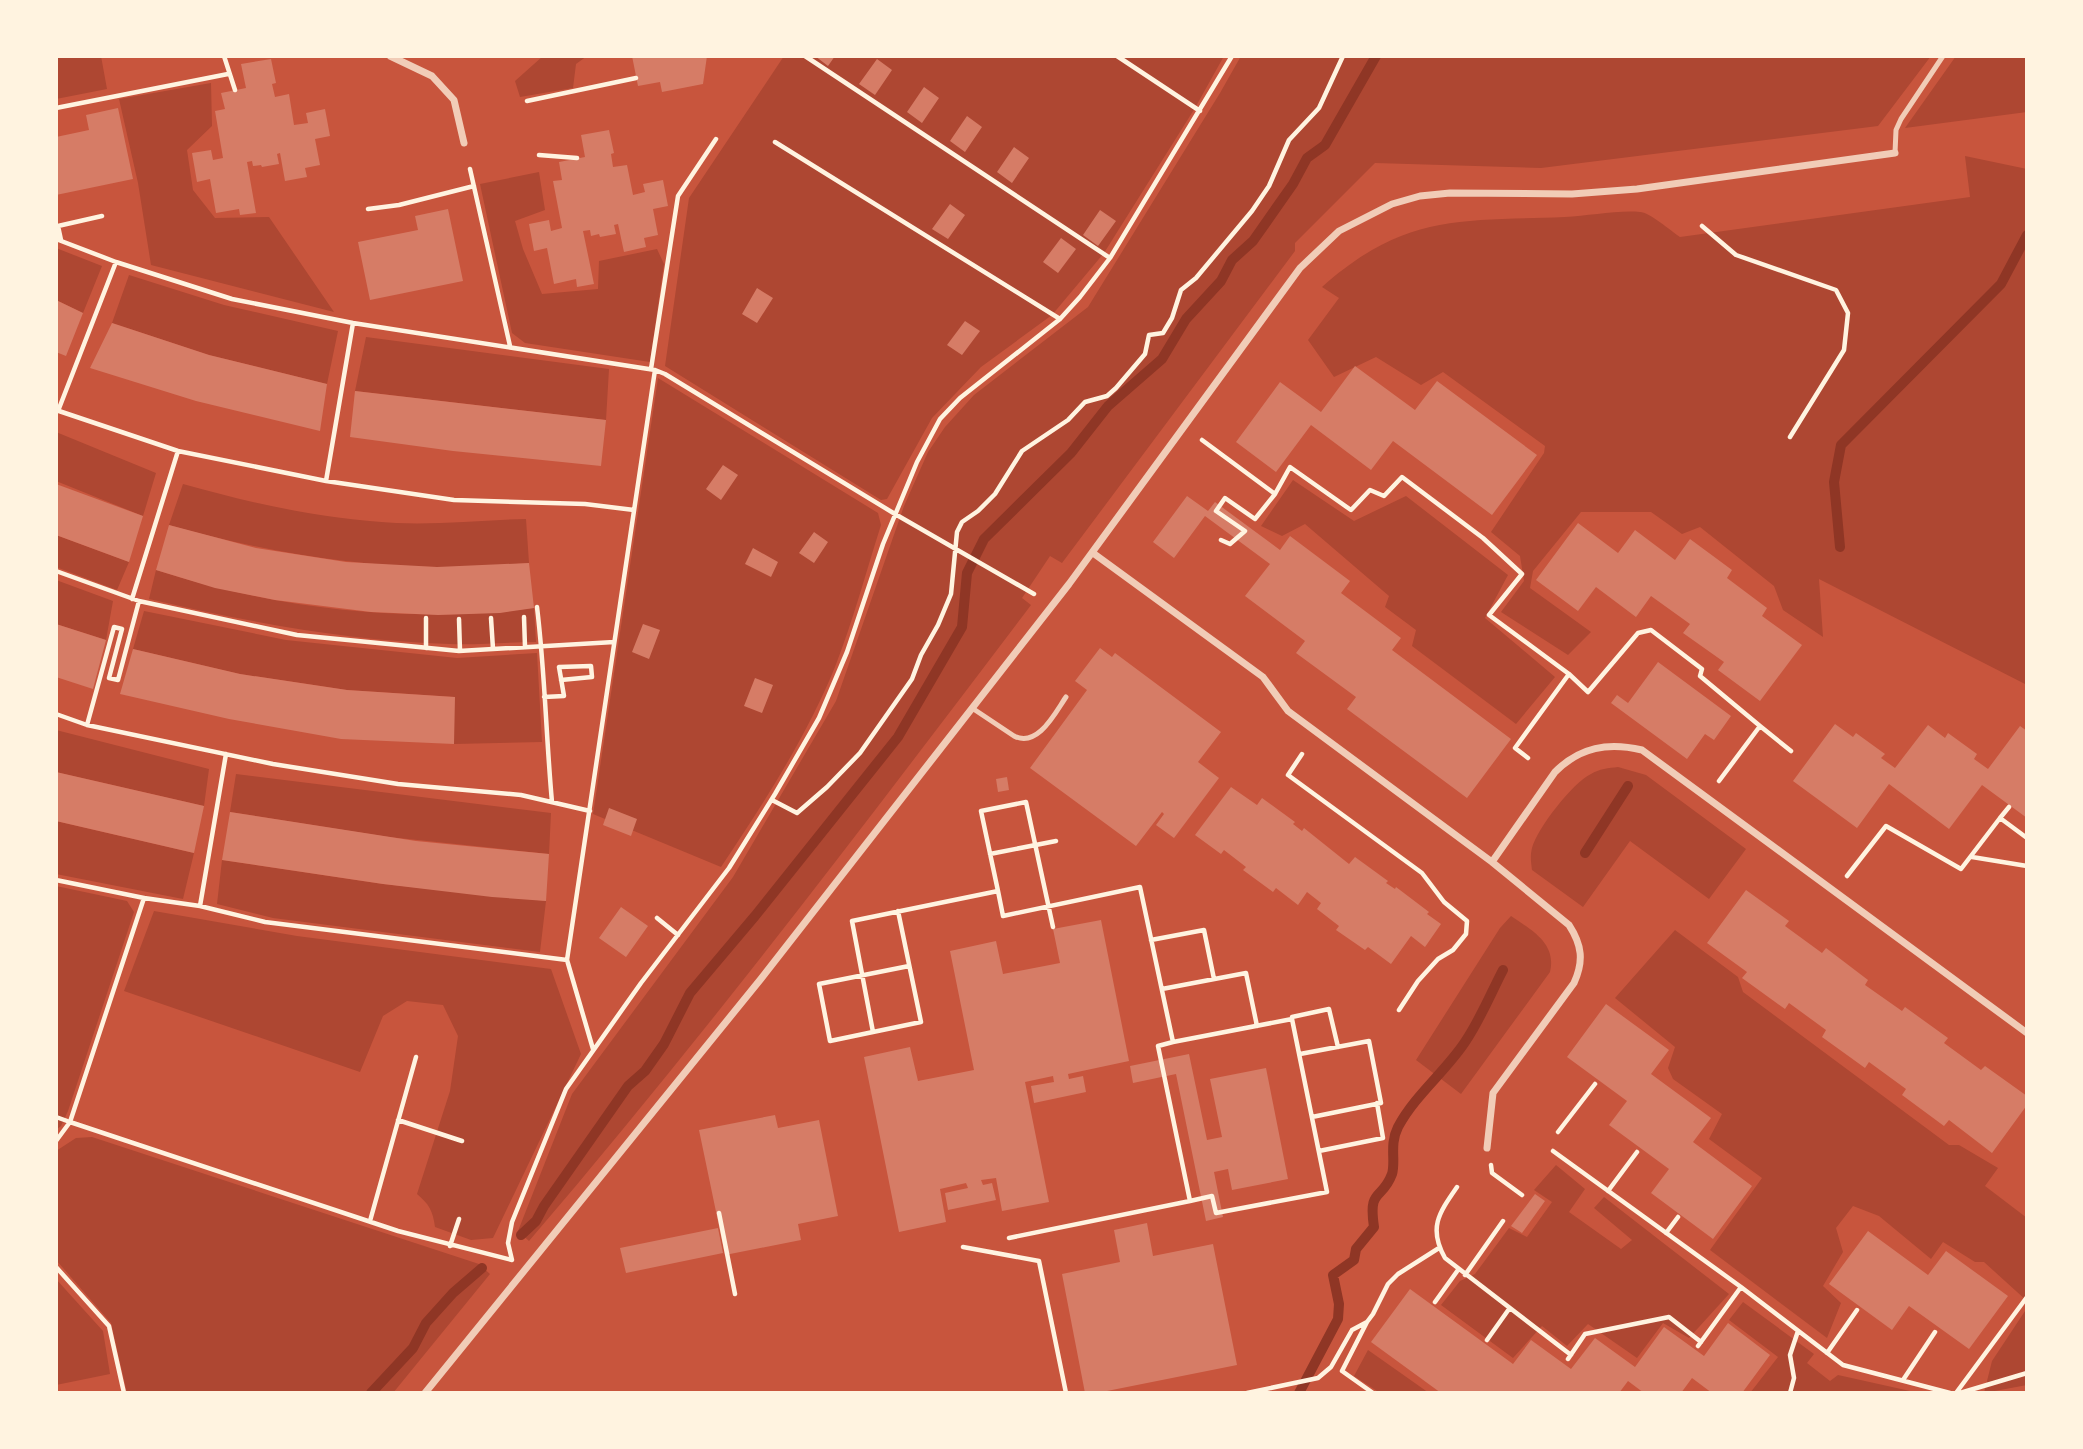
<svg xmlns="http://www.w3.org/2000/svg" width="2083" height="1449" font-family="Rubik,sans-serif">
	<style>
		.green { fill: #ae4732 }
		.lines { fill: none; stroke-linecap: round; stroke-linejoin: round }
		.stream { stroke: #8f3625; stroke-width: 10 }
		.building { fill: #d67c66 }
		.path { stroke: #fff3e0; stroke-width: 4.5 }
		.service { stroke: #f1ccb7; stroke-width: 5 }
		.minor { stroke: #f1ccb7; stroke-width: 7 }
	</style>
	<rect width="100%" height="100%" fill="#c8553d"/>
	<path class="green" d="M56 56H101L107 89 56 99Z
		M543 56H587L576 64 573 88 520 97 515 81Z
		M784 56H1224L1195 108 1104 253 1052 315 981 367 932 418 887 499 881 500 665 366 689 198Z
		M1241 56H1931L1878 126 1541 168 1375 163 1295 243V251L1062 563 1050 556 1022 598 1031 605C868 820 705 1036 529 1241L518 1231 572 1094 733 877 836 701 904 506 928 452 945 427 974 395 1088 307 1220 93Z
		M1956 56H2027V112L1905 128Z
		M211 83 212 126 187 150 193 190 215 218 269 217 334 312 151 265 138 183 119 99Z
		M1965 156 2027 169V685L1819 579 1823 637 1783 610 1774 586 1700 527 1682 534 1651 512H1581L1533 571 1530 588 1591 632 1568 655 1501 612 1524 581 1520 556 1491 532 1544 453 1545 446 1443 372 1421 385 1376 357 1334 377 1308 340 1339 298 1322 287C1405 213 1461 221 1565 217 1588 216 1618 210 1640 212 1649 212 1671 231 1680 237L1970 197Z
		M539 172 545 210 515 221 523 249 542 294 598 289 599 261 657 249 664 264 650 362 525 343 512 333 480 184Z
		M56 248 102 266 83 313 56 300Z
		M129 275 224 305 338 331 327 384 209 355 112 323Z
		M366 337 609 369 606 420 355 391Z
		M658 378 878 513 881 525C866 572 853 621 835 667 806 738 763 804 721 867L593 814Z
		M56 432 156 473 143 516 56 481Z
		M1293 480 1354 521 1406 496 1508 575 1485 618 1555 677 1516 724 1412 646 1416 630 1385 607 1389 596 1305 524 1282 536 1261 526Z
		M183 484C254 504 323 519 396 523 439 525 483 520 526 519L529 563C499 565 469 568 438 567 347 566 257 550 169 525Z
		M56 535 129 562 117 590 56 567Z
		M156 570C275 609 409 624 534 608L536 642C507 642 479 645 450 644 349 641 248 622 149 599Z
		M56 580 113 601 106 640 56 624Z
		M144 611 286 640 457 658 537 653 542 742 454 744V697L347 690 240 674 133 649Z
		M56 730 209 769 204 806 56 772Z
		M1618 767 1646 775 1746 849 1709 899 1630 841 1583 907 1532 870C1531 862 1530 856 1532 848 1537 829 1573 782 1591 774 1599 769 1609 768 1618 767Z
		M236 774 551 813 549 854 389 837 230 812Z
		M56 821 194 853 183 899 56 874Z
		M222 860 383 884 546 901 540 952 273 918 217 904Z
		M56 886 127 901 134 912 68 1111 61 1126 56 1130Z
		M154 911 297 936 551 969 581 1054 493 1238 471 1240 435 1227C433 1211 429 1204 417 1194L450 1091 458 1036 443 1005 407 1001 383 1016 360 1072 124 991Z
		M1511 916C1531 930 1557 943 1550 972L1461 1094 1416 1060 1500 928Z
		M1675 930 1738 977 1743 992 1949 1145H1959L1998 1168 1985 1186 2027 1218V1301L1984 1262H1975L1943 1242 1931 1259 1879 1216 1853 1206 1836 1228 1843 1252 1823 1286 1841 1303 1827 1338 1710 1250 1762 1178 1709 1139 1722 1114 1673 1079 1668 1068 1675 1047 1615 998Z
		M92 1137 479 1264 490 1274 393 1393H127L111 1323 56 1260V1151L76 1138Z
		M1556 1165 1585 1189 1569 1212 1621 1249 1632 1240 1594 1208 1604 1197 1729 1294 1689 1338 1663 1323 1637 1358 1588 1324 1567 1346 1542 1326 1513 1358 1441 1305 1460 1281 1475 1274 1509 1228 1527 1237 1552 1202 1534 1190Z
		M56 1279 103 1331 110 1374 56 1385Z
		M1743 1302 1814 1354 1807 1363 1830 1381 1838 1375 1919 1393H1750L1778 1357 1729 1320Z
		M2027 1308V1385L1984 1393 1992 1361Z
		M1368 1350 1429 1393H1380L1354 1376Z"/>
	<g class="lines">
		<path class="stream" d="M1840 547 1834 482 1841 445 2001 284 2027 235
			M1585 853 1628 786
			M521 1235 536 1221 544 1206 628 1086 645 1071 664 1044 690 993 755 916 898 737 962 627 967 573 984 539 1071 453 1108 406 1162 359 1186 319 1221 281 1232 260 1253 241 1293 184 1307 158 1325 145 1376 56
			M371 1393 413 1348 426 1323 453 1293 482 1268
			M1299 1393 1338 1319 1339 1304 1333 1275 1354 1260 1356 1249 1374 1227C1368 1187 1382 1201 1392 1174 1396 1161 1389 1145 1398 1127 1415 1095 1446 1071 1465 1042 1480 1020 1491 993 1503 970"/>
	</g>
	<path class="building" d="M632 56H707L703 84 662 92 660 82 638 86Z
		M815 56H835L828 66Z
		M271 59 276 83 272 84 275 97 289 94 294 125 308 123 306 113 325 109 330 136 315 139 320 165 305 168 307 177 285 181 280 153 277 154 279 164 262 167 261 165 253 166 252 161 247 162 256 213 240 215 239 209 216 213 210 179 197 182 192 153 211 150 213 160 223 158 215 111 225 109 221 93 246 88 241 64Z
		M877 59 892 70 875 95 859 84Z
		M924 87 939 98 922 123 907 112Z
		M118 108 133 179 56 195V137L89 130 86 115Z
		M967 116 982 127 965 152 950 141Z
		M609 130 614 153 611 154 613 167 627 165 633 195 645 192 643 184 663 180 668 206 653 209 658 235 644 238 646 247 624 252 618 224 614 225 616 234 600 237 599 234 591 236 590 230 583 231 594 284 577 287 576 279 554 284 547 248 534 251 529 224 549 220 551 231 562 228 553 181 562 180 559 162 585 157 581 135Z
		M1014 147 1029 158 1012 183 997 172Z
		M950 204 965 215 948 239 932 229Z
		M448 209 463 281 370 300 358 242 418 230 415 216Z
		M1100 210 1116 221 1098 246 1083 235Z
		M1061 238 1076 249 1058 273 1043 262Z
		M757 288 773 298 757 323 742 314Z
		M56 300 83 313 66 356 56 352Z
		M965 321 980 331 962 355 947 345Z
		M112 323 209 355 327 384 320 431 196 401 90 368Z
		M1355 366 1415 410 1437 381 1537 455 1492 515 1393 441 1371 470 1311 425 1276 472 1236 442 1280 382 1321 412Z
		M355 391 606 420 601 466 453 451 350 437Z
		M723 465 738 475 721 500 706 489Z
		M56 484 143 516 129 562 56 535Z
		M1187 496 1208 511 1215 502 1280 550 1290 536 1350 581 1341 593 1401 638 1392 650 1511 739 1467 798 1347 709 1356 697 1296 653 1305 641 1245 596 1270 564 1205 516 1174 558 1153 542Z
		M1578 523 1618 553 1635 530 1675 560 1690 539 1732 570 1727 578 1767 608 1762 616 1802 645 1760 701 1718 670 1724 662 1683 633 1690 624 1651 596 1636 617 1596 587 1578 611 1536 580Z
		M169 525 256 548 346 562 437 567 529 563 534 608 500 613 438 615 371 612 275 600 215 588 156 570Z
		M814 532 828 542 814 563 799 553Z
		M753 548 778 562 771 577 745 564Z
		M56 624 106 640 93 689 56 677Z
		M643 624 660 630 649 659 632 652Z
		M1100 648 1112 657 1115 653 1221 732 1198 762 1219 778 1174 838 1156 825 1164 814 1162 812 1136 846 1030 768 1087 690 1075 681Z
		M133 649 240 674 347 690 455 697 454 744 341 739 229 719 120 694Z
		M1658 662 1731 716 1714 740 1705 734 1687 759 1611 703 1617 695 1628 703Z
		M755 678 773 685 762 713 744 706Z
		M1835 724 1853 737 1856 733 1885 754 1881 758 1895 768 1928 725 1945 738 1948 733 1977 754 1974 759 1988 769 2020 726 2027 731V818L1982 785 1949 829 1889 784 1857 828 1793 781Z
		M56 772 204 806 194 853 56 821Z
		M1007 777 1009 790 998 792 996 779Z
		M1231 787 1257 805 1262 798 1295 822 1293 824 1302 831 1304 828 1349 864 1355 857 1388 881 1386 883 1395 889 1396 887 1429 912 1427 914 1441 924 1425 947 1411 936 1391 964 1368 947 1365 950 1336 930 1339 926 1317 909 1321 903 1307 892 1298 905 1276 888 1273 892 1243 870 1246 867 1224 850 1221 854 1195 835Z
		M609 808 637 819 631 836 603 825Z
		M230 812 416 841 549 854 546 901 492 897 383 884 222 860Z
		M1746 890 1789 921 1785 926 1822 953 1826 948 1868 980 1865 985 1902 1011 1905 1007 1948 1038 1944 1043 1981 1070 1985 1066 2027 1096V1105L1992 1153 1949 1120 1944 1126 1902 1095 1906 1089 1869 1062 1865 1068 1822 1037 1826 1030 1789 1003 1785 1009 1742 978 1747 972 1707 943Z
		M621 907 648 926 626 957 599 938Z
		M1101 920 1129 1061 1068 1074 1069 1079 1083 1076 1086 1092 1034 1103 1031 1086 1054 1082 1053 1076 1025 1082 1049 1202 1002 1211 996 1178 981 1180 983 1185 992 1183 996 1200 948 1210 945 1193 968 1188 966 1183 940 1189 946 1222 899 1232 864 1057 910 1047 918 1081 974 1070 950 951 996 941 1003 974 1060 963 1053 929Z
		M1606 1004 1669 1050 1651 1074 1711 1118 1693 1142 1752 1186 1713 1239 1651 1193 1669 1169 1609 1125 1627 1101 1567 1057Z
		M1189 1054 1207 1140 1222 1137 1210 1079 1266 1068 1288 1179 1232 1190 1228 1169 1214 1172 1223 1217 1206 1221 1176 1074 1133 1083 1130 1066Z
		M775 1115 778 1128 819 1120 838 1216 798 1224 801 1240 725 1255 699 1130Z
		M1535 1194 1545 1201 1522 1233 1511 1226Z
		M1147 1223 1153 1256 1213 1244 1237 1365 1097 1393H1085L1062 1274 1120 1262 1114 1230Z
		M718 1228 723 1253 626 1273 620 1248Z
		M1868 1231 1928 1275 1946 1251 2008 1296 1969 1349 1909 1306 1892 1330 1829 1284Z
		M1410 1289 1513 1364 1531 1340 1571 1369 1595 1338 1635 1367 1664 1327 1704 1356 1728 1323 1770 1355 1742 1393H1712L1692 1378 1681 1393H1644L1628 1381 1619 1393H1441L1371 1342Z"/>
	<g class="lines">
		<path class="path" d="M224 56 235 90
			M805 56 1110 258
			M1117 56 1200 111
			M527 101 636 78
			M56 108 228 74
			M775 142 1060 319
			M539 155 577 158
			M470 169 510 346
			M368 209 399 205 474 186
			M1702 226 1736 255 1836 290 1848 313 1844 350 1790 437
			M56 239 116 262 232 299 353 323 655 370 665 374 895 514 1034 594
			M61 240 58 226 102 216
			M651 369 678 196 716 139
			M56 410 178 451 326 481 454 500 585 504 634 510
			M58 411 116 262
			M1202 440 1275 494 1255 519 1225 498 1216 511 1245 531 1230 544 1221 540
			M326 481 353 323
			M1275 494 1290 467 1351 510 1370 490 1384 496 1402 477 1483 538 1522 574 1489 615 1569 674 1515 748 1528 758
			M56 571 139 601 297 635 459 651 614 642
			M132 599 178 451
			M537 607C545 672 546 737 552 802
			M524 617 525 647
			M491 618 493 649
			M459 619 460 651
			M426 648V618
			M1569 674 1588 692 1638 633 1651 630 1702 669 1700 676 1760 726 1719 781
			M544 697 564 696 559 667 591 666 592 677 561 680
			M56 714 87 725 273 764 398 784 521 795 590 811
			M87 725 114 627 122 629 109 678 118 680 139 601
			M1760 726 1791 751
			M1302 754 1288 775 1422 873 1444 902 1467 921 1466 934 1453 950 1438 959 1418 981 1399 1010
			M772 800 797 813 827 787 860 753 912 679 921 655 938 625 951 594 957 532 962 522 978 511 995 494 1022 451 1068 420 1085 402 1107 396 1116 388 1145 354 1149 335 1163 333 1172 318 1181 290 1196 278 1252 211 1269 186 1289 140 1319 108 1343 56
			M2009 807 2000 818 2027 838
			M990 854 1056 841
			M1972 857 2027 866
			M1847 876 1886 826 1961 869 2000 818
			M56 880 144 898 200 906 265 922 567 960
			M998 891 981 811 1026 802 1053 927
			M200 906 226 754
			M898 911 921 1022 873 1032 852 921 998 891 1003 916 1140 887 1173 1042 1158 1046 1190 1201 1009 1238
			M657 918 678 935
			M1151 940 1204 930 1214 979
			M1162 989 1246 973 1257 1026
			M1292 1019V1017L1329 1009 1338 1047
			M873 1032 830 1041 819 984 909 966
			M1173 1042 1292 1019 1327 1192 1216 1213 1212 1196 1190 1201
			M593 1049 567 960 655 370
			M1300 1054 1369 1041 1381 1103 1312 1117
			M56 1117 70 1122 144 898
			M398 1120 462 1141
			M1558 1132 1595 1084
			M56 1141 70 1122 398 1231 512 1260 508 1243 512 1222 566 1089 641 983 729 868 775 794 819 718 847 652 883 544 917 462 940 419 960 398 1060 319 1080 297 1110 258 1232 56
			M1319 1151 1383 1138 1377 1103
			M1553 1151 1741 1287 1843 1365 1950 1393
			M1491 1165 1492 1173 1522 1195
			M1457 1187C1439 1213 1428 1228 1445 1258L1571 1355
			M1608 1191 1637 1152
			M719 1213 735 1294
			M370 1221 416 1057
			M1666 1233 1678 1217
			M450 1246 459 1219
			M963 1247 1039 1261 1066 1393
			M56 1267 109 1326 124 1393
			M1465 1275 1503 1221
			M1435 1302 1458 1270
			M1367 1322 1342 1371 1373 1393
			M1487 1340 1509 1309
			M1698 1346 1741 1287
			M1827 1353 1857 1310
			M1568 1359 1585 1334 1669 1317 1701 1342
			M1903 1380 1935 1332
			M1247 1393 1318 1378 1331 1367 1352 1330 1367 1322 1373 1314 1388 1284 1398 1274 1439 1248
			M1790 1393 1794 1378 1790 1355 1798 1331
			M1956 1393 2027 1297
			M1960 1393 2027 1373"/>
		<path class="service" d="M1895 153 1896 130 1901 119 1943 56
			M972 708 1014 736C1038 748 1055 713 1066 697"/>
		<path class="minor" d="M390 56 432 76 454 100 464 143
			M1093 553 1263 677 1288 711 1492 862 1569 925C1582 945 1584 961 1574 983L1493 1093 1487 1148
			M1492 862 1555 772C1580 747 1608 742 1642 750L2027 1033
			M425 1393 760 980 1069 584 1300 268 1339 231 1392 204 1420 196 1450 193 1572 194 1637 189 1895 153"/>
	</g>
	<rect width="2083" height="1449" fill="none" stroke="#fff3e0" stroke-width="116"/>
</svg>
